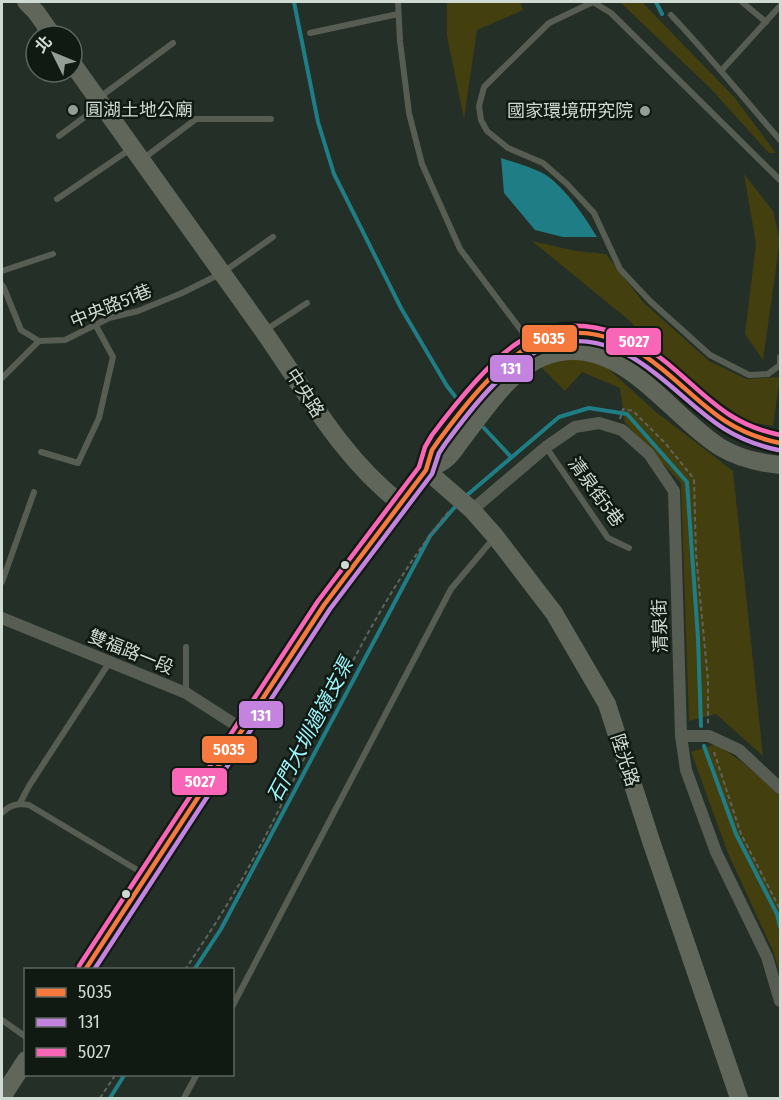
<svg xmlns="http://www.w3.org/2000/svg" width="782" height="1100" font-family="'Fira Sans Condensed','Noto Sans TC',sans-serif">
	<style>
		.green { fill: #433f0f }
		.water { fill: #1f7d85 }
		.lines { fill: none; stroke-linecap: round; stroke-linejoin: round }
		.stream { stroke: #1f7d85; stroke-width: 4 }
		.path { stroke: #5f655d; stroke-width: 2; stroke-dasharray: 4.5 3; stroke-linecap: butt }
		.lane { stroke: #575d52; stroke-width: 6 }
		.street { stroke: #575d52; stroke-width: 12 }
		.secondary { stroke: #60675a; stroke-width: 18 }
		.bus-1-casing { stroke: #101912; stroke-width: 9 }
		.bus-2-casing { stroke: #101912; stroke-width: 9 }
		.bus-3-casing { stroke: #101912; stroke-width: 9 }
		.bus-1 { stroke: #f6793e; stroke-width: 4.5 }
		.bus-2 { stroke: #c483df; stroke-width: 4.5 }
		.bus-3 { stroke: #fa66b7; stroke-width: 4.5 }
		.poi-dot { fill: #939f96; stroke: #101912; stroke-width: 2 }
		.bus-dot { fill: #cfdbd2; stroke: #101912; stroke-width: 2 }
		.labels { text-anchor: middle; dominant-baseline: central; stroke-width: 5; stroke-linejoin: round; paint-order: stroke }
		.poi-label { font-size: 18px; fill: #cfdbd2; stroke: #101912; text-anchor: start }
		.street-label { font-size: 18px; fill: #cfdbd2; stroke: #101912 }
		.water-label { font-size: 20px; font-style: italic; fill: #9ef5fe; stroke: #101912 }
		.line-badge { stroke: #101912; stroke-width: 2 }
		.badge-label { font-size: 16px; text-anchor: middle; font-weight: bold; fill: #fff }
	</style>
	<rect width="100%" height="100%" fill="#242f27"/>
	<path class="green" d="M447 2H520L523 10 477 30 464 119 447 36Z
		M623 2H642L735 98 776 153H769L711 89 621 3Z
		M744 174 773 211 780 240 763 360 745 334 756 244Z
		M532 241 576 251 606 254 643 302 709 361 746 379 780 377 773 426 748 422 669 366 630 321Z
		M571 357 604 365 656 412 733 471 763 756 716 714 689 721 681 483 625 423 620 388 582 372 565 391 540 366Z
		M716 744 745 764 780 796V974L773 951 728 853 691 752Z"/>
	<path class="water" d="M501 158C516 163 532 167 546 175 566 189 585 217 597 237H563L535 230 504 193Z"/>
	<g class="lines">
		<path class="stream" d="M294 2 318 122 334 174 401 308 447 386 461 404
			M656 2 662 14
			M484 428 511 457
			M466 496 559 417 589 408 627 414 687 482 698 638 701 726
			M704 746 736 834 777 914 780 927
			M194 970 221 929 430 536 454 508
			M110 1098 125 1074"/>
		<path class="path" d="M620 419 623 409 633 411 666 444 694 479 696 554 708 681V726
			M714 752 741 834 780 909
			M185 970C204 941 224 911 241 881 311 758 359 620 450 510
			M100 1098 116 1074"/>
		<path class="lane" d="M398 2 400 41 409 113 422 164 460 249 530 342
			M742 2 766 22
			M671 15C709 55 744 99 780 140
			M310 33 398 14
			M721 71 780 6
			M100 97 173 43
			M59 136 101 105
			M144 158 196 119H271
			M780 180 611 13 593 2 549 23 484 87 479 106 481 120 487 131 508 148 543 163 567 184 594 213 620 269 650 301 710 355 749 375 768 374 780 365V357
			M57 199 132 148
			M2 271 53 254
			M2 285 4 288 21 330 39 341 65 340 109 318 138 311 182 293 222 273 273 237
			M264 331 307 303
			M2 378 39 341
			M546 447 608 538 629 548
			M41 452 78 463 99 418 113 357 95 324
			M2 582 34 492
			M186 647V692
			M20 803 29 786 109 663
			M2 813C10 805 17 803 29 805L144 874
			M232 1007 451 589 493 539
			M2 1020 26 1037
			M184 1098 197 1074"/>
		<path class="street" d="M472 510 546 447 575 427 599 423 622 430 649 454 674 491 681 736 686 770 716 852 767 957 780 1001
			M2 618 186 693 242 729
			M681 736H709L739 750 780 788"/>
		<path class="secondary" d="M26 2 36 12 53 36
			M72 63C135 152 199 240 262 329 305 390 340 456 400 503
			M426 470 472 510 495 536 554 613 607 704 651 841 739 1098
			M426 470C432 467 441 464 446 459 453 454 458 444 463 438 485 410 509 371 543 357 617 327 666 413 720 447 738 458 760 463 780 465
			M85 970 324 605 426 470C428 463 430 454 433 448 447 426 471 401 488 381 509 355 533 337 568 334 585 333 605 334 621 342 680 369 712 436 780 443
			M2 1097 26 1060"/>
		<g class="bus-1-casing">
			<path id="bus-1" d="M85 970 324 605 426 470 432 450 439 440C499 359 562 287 662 369 704 403 723 431 780 443"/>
		</g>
		<g class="bus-2-casing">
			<path id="bus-2" d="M94 970 330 609 432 474 439 453 445 444C502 367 561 298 656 374 701 409 719 437 778 450"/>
		</g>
		<g class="bus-3-casing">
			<path id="bus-3" d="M79 966 318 601 419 467 425 447 432 435C453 407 490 360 519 342 570 311 624 328 667 363 707 396 727 424 780 435"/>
		</g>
		<use href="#bus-1" class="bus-1"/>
		<use href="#bus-2" class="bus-2"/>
		<use href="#bus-3" class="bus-3"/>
	</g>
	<g class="poi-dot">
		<circle cx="73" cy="110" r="6"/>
		<circle cx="645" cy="111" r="6"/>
	</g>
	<g class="bus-dot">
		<circle cx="345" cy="565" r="5"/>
		<circle cx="126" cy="894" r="5"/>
	</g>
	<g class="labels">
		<g class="poi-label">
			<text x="85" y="110">圓湖土地公廟</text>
			<text x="633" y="111" text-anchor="end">國家環境研究院</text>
		</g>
		<g class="street-label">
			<text transform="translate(111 306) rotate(-22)">中央路51巷</text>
			<text transform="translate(305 393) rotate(57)">中央路</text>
			<text transform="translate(596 492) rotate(54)">清泉街5巷</text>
			<text transform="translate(660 626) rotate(-92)">清泉街</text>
			<text transform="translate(131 652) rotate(22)">雙福路一段</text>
			<text transform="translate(625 760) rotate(72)">陸光路</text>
		</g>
		<g class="water-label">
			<text transform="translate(310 730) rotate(-62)">石門大圳過嶺支渠</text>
		</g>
	</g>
	<g class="line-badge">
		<rect x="521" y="324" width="57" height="29" rx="6" fill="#f6793e"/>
		<rect x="605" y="327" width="57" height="29" rx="6" fill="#fa66b7"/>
		<rect x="489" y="354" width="45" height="29" rx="6" fill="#c483df"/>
		<rect x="238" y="700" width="46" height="29" rx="6" fill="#c483df"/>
		<rect x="201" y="735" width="57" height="29" rx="6" fill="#f6793e"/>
		<rect x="171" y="767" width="57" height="29" rx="6" fill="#fa66b7"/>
	</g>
	<g class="badge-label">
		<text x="549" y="344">5035</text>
		<text x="634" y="347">5027</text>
		<text x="511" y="374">131</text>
		<text x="261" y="721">131</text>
		<text x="229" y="755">5035</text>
		<text x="200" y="787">5027</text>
	</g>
	<rect width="782" height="1100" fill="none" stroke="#cfdbd2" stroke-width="6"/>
	<rect x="24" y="968" width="210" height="108" fill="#101912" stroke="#5c675f" stroke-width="1.5"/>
	<rect x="36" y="988" width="30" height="9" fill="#f6793e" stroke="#5c675f" stroke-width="1.5"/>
	<text x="78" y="998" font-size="18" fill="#cfdbd2">5035</text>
	<rect x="36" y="1018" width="30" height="9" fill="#c483df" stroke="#5c675f" stroke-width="1.5"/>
	<text x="78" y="1028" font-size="18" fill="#cfdbd2">131</text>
	<rect x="36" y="1048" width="30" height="9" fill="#fa66b7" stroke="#5c675f" stroke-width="1.5"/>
	<text x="78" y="1058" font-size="18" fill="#cfdbd2">5027</text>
	<g transform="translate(54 54) rotate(313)"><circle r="28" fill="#101912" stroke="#5c675f" stroke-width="1.5"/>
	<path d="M0-4.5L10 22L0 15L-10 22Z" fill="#939f96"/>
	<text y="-9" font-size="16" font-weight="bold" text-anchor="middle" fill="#cfdbd2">北</text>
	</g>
</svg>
